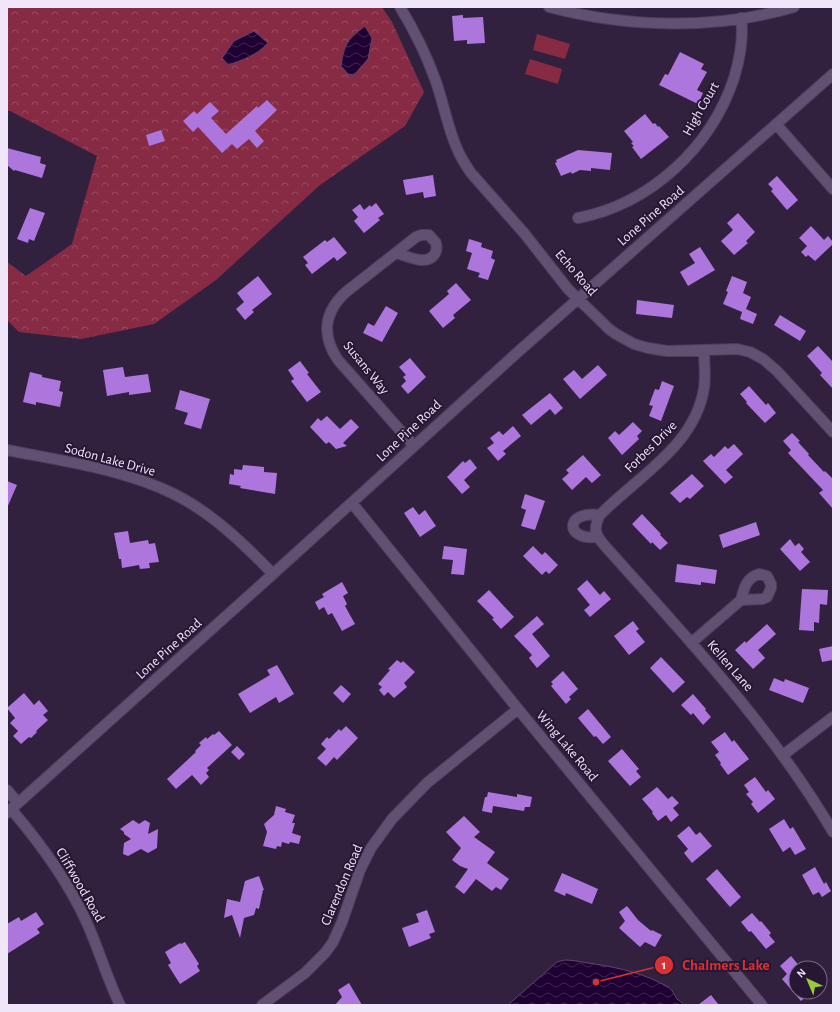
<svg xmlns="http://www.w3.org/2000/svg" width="840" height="1012" font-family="'Alegreya Sans',sans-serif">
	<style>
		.forest { fill: url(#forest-crowns) }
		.park { fill: #872b44 }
		.water { fill: url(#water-waves); stroke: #5e466f }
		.building { fill: #ad76dd }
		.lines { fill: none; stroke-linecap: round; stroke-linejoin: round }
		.minor-casing { stroke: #4d3e58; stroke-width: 12 }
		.minor { stroke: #625073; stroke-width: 10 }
		.labels { text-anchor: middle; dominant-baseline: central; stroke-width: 4; stroke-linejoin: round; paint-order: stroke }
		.street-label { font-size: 14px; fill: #f0e6fa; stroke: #271735 }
		.leader { fill: none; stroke: #d73232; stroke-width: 1.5 }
		.callout-dot { fill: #d73232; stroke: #271735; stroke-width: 1.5 }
		.mark-label { font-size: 12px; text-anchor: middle; font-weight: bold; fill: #fff }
		.callout-label { font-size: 15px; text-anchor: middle; font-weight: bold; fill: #d73232; stroke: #271735; stroke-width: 4; stroke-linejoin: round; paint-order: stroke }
	</style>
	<defs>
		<pattern id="forest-crowns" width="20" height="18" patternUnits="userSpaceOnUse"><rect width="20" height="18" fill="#872b44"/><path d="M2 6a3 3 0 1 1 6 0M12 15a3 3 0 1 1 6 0" fill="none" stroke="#984a60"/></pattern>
		<pattern id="water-waves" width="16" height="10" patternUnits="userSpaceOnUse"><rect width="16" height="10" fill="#1f0133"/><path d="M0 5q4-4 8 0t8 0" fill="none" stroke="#402651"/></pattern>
	</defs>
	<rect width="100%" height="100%" fill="#31213f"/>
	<path class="forest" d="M7 7H382L392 22 424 92 405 126 320 185 216 280 154 324 81 339 19 332 7 320V262L26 276 72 244 97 156 10 111H7Z"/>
	<path class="park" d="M537 34 570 44 565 59 533 50Z
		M530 59 562 69 558 84 525 74Z"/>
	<path class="water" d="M365 26 372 38 368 59 354 75 348 74 341 66C344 44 348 39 365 26Z
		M254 31 268 43C257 55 243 60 228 65L222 58 234 41Z
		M565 960C575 960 585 963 595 964 620 968 646 974 668 987 673 990 674 995 677 999 680 1001 682 1003 684 1005H508L557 962Z"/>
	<path class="building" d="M463 15V18L483 17 485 43 467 44V40L454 41 452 16Z
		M680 52 704 64 701 69 707 72 697 90 703 93 698 104 659 85 665 74 668 75Z
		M267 100 277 110 255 131 264 141 257 148 249 139 237 149 232 144 222 153 198 127 193 132 183 121 194 111 197 114 210 102 219 111 211 118 226 134 257 106 258 108Z
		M645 114 653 124 655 123 658 127 659 126 669 137 641 159 632 147 634 146 631 143 633 142 624 131Z
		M161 130 165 141 149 146 146 135Z
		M7 148 41 157 40 163 46 165 42 178 15 170 14 171 7 165Z
		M578 150 612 153 610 170 591 168V171L580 170 572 174 571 172 561 176 555 163 557 162 556 160Z
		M433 175 436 196 424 198 423 192 406 195 403 180Z
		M777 176 798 200 787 210 771 191 773 189 768 184Z
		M376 203 384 214 378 218 380 220 364 233 354 221 358 217 352 210 360 204 364 210 370 205 371 207Z
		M30 208 45 213 34 241 29 239 28 243 17 239Z
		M738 213 755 232 746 241 748 243 734 255 721 241 733 230 727 223Z
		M811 226 824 240 828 236 833 242V244L815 261 808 255 806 257 801 252 807 246 799 238Z
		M334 237 347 253 337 261 334 257 312 274 305 265 308 263 303 257 325 240 327 242Z
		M469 239 482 243 481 247 493 251 491 258 495 260 488 280 478 277 480 273 467 269 472 253 466 251Z
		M700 247 715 270 688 286 680 272 695 263 689 254Z
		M258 276 272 294 252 310 254 312 245 320 236 309 244 302 237 293Z
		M732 276 747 282 743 293 751 297 746 309 757 314 753 324 740 319 742 312 723 304 728 292 726 291Z
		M456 283 471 300 453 315 455 318 443 328 429 311 449 294 447 291Z
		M637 300 674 305 672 318 636 314Z
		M386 306 398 313 382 342 363 333 368 323 374 326Z
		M780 315 806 331 800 341 774 325Z
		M818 346 833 362V389L820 375 822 373 807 356Z
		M410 358 426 377 408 394 401 386 406 381 403 377 406 375 399 367Z
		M300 361 309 373 307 374 321 392 307 402 291 381 294 379 288 370Z
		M598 365 607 375 580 399 563 379 574 370 582 379Z
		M123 367 125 377 148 374 151 392 129 395V392L107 396 103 370Z
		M30 372 42 375V377L61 381 59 391 63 392 60 407 36 402V405L23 402Z
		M662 381 674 386 661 421 649 416 653 406 649 405 655 389 659 390Z
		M749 386 766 405 768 403 776 413 765 423 746 403 747 402 740 394Z
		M180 390 210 399 201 429 184 424 188 413 175 409Z
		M550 393 563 408 555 415 550 409 531 425 522 415Z
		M327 416 340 429 351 419 359 427 343 443 347 446 336 449 329 442 326 444 310 427 318 418 321 421Z
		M633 422 642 431 637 436 639 439 622 455 608 438 615 431 619 435Z
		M513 426 521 436 503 451 506 454 498 461 487 448 494 443 490 438 499 431 503 435Z
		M792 433 800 441 798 442 809 454 808 455 824 472 825 471 833 479V509L819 493 823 490 788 453 791 450 783 441Z
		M734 444 743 454 726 470 733 477 725 484 703 461 711 454 714 457 725 446 728 449Z
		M583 455 601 475 592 483 586 477 572 490 562 479 569 473 566 470Z
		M470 459 477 468 464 480 470 487 462 494 447 477 463 461 465 463Z
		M243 465 264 467V472L277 473 275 494 240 488 241 486 229 484 230 474 234 475V469L242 470Z
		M692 474 704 486 690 499 687 497 680 503 670 493Z
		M7 481 17 485 7 508Z
		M525 494 545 501 535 530 521 526 526 510 521 508Z
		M413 507 419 515 425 510 436 526 420 537 404 513Z
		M642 514 661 534 660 535 668 543 660 550 652 542 651 544 632 524Z
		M756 522 760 535 723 548 719 535Z
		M128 531 130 543 148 540 149 544 155 543 159 562 149 563 150 568 140 569 139 565 122 568 121 559H119L114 533Z
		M790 539 795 546 799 543 804 549 801 552 810 562 800 571 780 549Z
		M444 546 467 549 464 575 451 574 453 560 442 559Z
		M533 546 542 555 545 552 558 565 549 574 546 571 542 575 523 556Z
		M677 564 717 570 715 584 701 582V585L675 582Z
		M587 580 600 595 604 591 611 599 590 617 584 610 590 605 577 589Z
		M342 582 348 593 343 596 347 604 345 606 355 624 342 631 332 613 328 615 324 607 319 610 315 602 324 597 322 594Z
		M802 589 828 590 827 605 820 604 819 623 814 622V631L799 630Z
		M489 590 514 617 501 629 492 619 494 618 477 601Z
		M537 616 544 624 532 634 550 656 537 668 529 658 532 655 514 636Z
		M633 621 639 629 636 631 645 642 629 655 614 636Z
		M767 624 776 634 758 650 765 658 753 669 735 650 745 641 746 643Z
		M833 646V660L822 662 819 649Z
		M661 657 685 682 673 693 650 668Z
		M397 660 401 663 403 661 415 672 404 683 407 687 394 698 388 692 384 696 379 690 382 687 378 684 390 670 388 669Z
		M277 665 294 694 279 703 276 697 250 713 238 694 270 675 267 670Z
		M563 671 578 689 569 697 571 699 566 704 551 686 553 684 551 682Z
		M774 678 784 682 785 679 809 688 803 703 769 690Z
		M341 685 351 694 343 703 333 693Z
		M24 693 34 705 39 700 48 711 43 715 48 720 36 731 37 732 31 738 29 737 21 744 13 736 18 731 10 723 15 718 7 708Z
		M693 694 706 709 705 710 711 717 703 725 693 713 691 715 681 705Z
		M588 709 611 737 603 744 596 736 594 737 578 718Z
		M346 726 358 738 337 760 334 757 326 766 317 758 326 749 321 744 327 737 329 739 339 729 341 731Z
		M219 731 232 745 207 768 209 770 206 773 209 777 201 785 192 775 176 789 167 779 196 752 195 751 201 745 199 743 206 737 207 739 213 734 214 735Z
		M725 732 732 742 734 740 749 759 728 775 720 764 721 763 715 755 719 752 711 742Z
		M237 746 245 754 239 760 231 752Z
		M622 749 639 769 636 771 641 777 630 786 608 761Z
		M755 777 766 792 768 790 775 799 758 813 751 804 753 802 746 794 749 792 744 785Z
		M657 787 668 799 672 796 679 803 673 808 679 815 671 822 666 815 658 821 652 813 653 812 642 799Z
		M488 792 517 797V794L532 797 530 807H525L524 811 493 806 492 813 482 811 485 797H487Z
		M276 806 286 809 285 812 295 815 292 823H295L292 833 301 836 299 844 290 842 289 844 282 842 281 847 277 846 276 849 263 846 267 832 264 824 274 815Z
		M464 816 480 832 474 837 495 852 487 863 509 879 501 890 496 887 492 891 476 879 464 894 455 887 468 869 460 866 452 860 461 848 446 832Z
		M784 819 790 829 793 827 806 849 795 855 790 847 783 852 769 829Z
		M133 820 139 824 145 820 150 823 148 834 158 829 157 848 148 853 141 849 128 856 123 854 124 843 131 839 124 834V832L120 829Z
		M689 826 696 835 700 832 712 846 692 863 684 853 688 849 677 836Z
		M815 867 824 884 826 882 831 891 822 897 819 892 813 895 802 875Z
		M717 869 741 897 730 907 706 879Z
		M562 873 598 889 592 904 566 893 565 896 554 891Z
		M259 876 264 890H263L259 909 256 908 254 915 244 918 240 938 232 915 224 918 227 899 240 902 245 881Z
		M627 906 638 920 651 931 652 930 662 935 655 947 645 942 640 947 619 928 625 921 619 912Z
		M427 910 435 932 429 934 431 938 409 947 402 928 419 922 416 914Z
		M36 912 44 924 37 929 40 933 7 954V924L19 917 21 921Z
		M752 913 760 922 761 921 771 933 769 935 775 942 766 949 751 931 749 932 741 922Z
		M185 942 199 964 197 966 200 971 180 984 168 965 171 963 165 952 180 943 181 944Z
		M791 956 801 968H796V992H812L801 1001 782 979 787 974 780 966Z
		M349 983 362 1005H335L342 997 338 990Z
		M711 995 719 1005H698Z"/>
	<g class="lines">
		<g class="minor-casing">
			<path id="minor" d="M400 7C414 30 426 54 435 79 444 103 448 132 460 155 463 161 467 167 471 173L524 233 568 289 609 329 616 334 634 344 648 348 667 351 737 349 750 352 763 359 777 371 833 432
				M549 7C628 28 716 30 794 7
				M776 124 833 189
				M578 218C650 204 711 148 734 78 740 58 744 38 741 18
				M396 253C407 256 426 266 434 255 437 251 437 247 436 243L429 235H421L416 237 346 292C324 312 321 335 338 360L414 446
				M704 351C704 363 706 376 704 388 695 446 638 476 600 515 593 528 595 535 605 546 687 638 770 725 833 832
				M7 450C63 461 123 469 174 494 212 513 244 544 273 574
				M352 503 518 709 762 1005
				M597 537C565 541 564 510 600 515
				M691 643 741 600 763 599 767 597 771 588V584L767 576 759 574C746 578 744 588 741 600
				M783 755 833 717
				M7 790 18 803
				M11 809C41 844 68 881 87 923 99 950 107 978 120 1005
				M7 813 273 574 519 351 833 74
				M262 1005 305 973 325 953 333 942 342 922 360 870 371 848 392 819 427 783 518 709"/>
		</g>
		<use href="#minor" class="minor"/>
	</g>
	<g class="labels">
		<g class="street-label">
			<text transform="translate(701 109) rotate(-60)">High Court</text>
			<text transform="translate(651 216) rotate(-41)">Lone Pine Road</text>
			<text transform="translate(576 273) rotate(49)">Echo Road</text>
			<text transform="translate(366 368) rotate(51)">Susans Way</text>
			<text transform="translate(409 431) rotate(-43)">Lone Pine Road</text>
			<text transform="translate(651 447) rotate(-45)">Forbes Drive</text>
			<text transform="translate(110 460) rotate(15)">Sodon Lake Drive</text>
			<text transform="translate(169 649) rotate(-42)">Lone Pine Road</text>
			<text transform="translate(730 666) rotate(49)">Kellen Lane</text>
			<text transform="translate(567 746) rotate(50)">Wing Lake Road</text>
			<text transform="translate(80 885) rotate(60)">Cliffwood Road</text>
			<text transform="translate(342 885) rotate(-67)">Clarendon Road</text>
		</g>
	</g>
	<path class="leader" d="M596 982L664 965"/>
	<g class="callout-dot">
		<circle cx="596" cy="982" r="4"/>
		<circle cx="664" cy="965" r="10"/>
	</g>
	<g class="mark-label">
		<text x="664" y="969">1</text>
	</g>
	<g class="callout-label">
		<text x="726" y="970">Chalmers Lake</text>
	</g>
	<rect width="840" height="1012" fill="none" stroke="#f0e6fa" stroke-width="16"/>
	<g transform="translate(808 980) rotate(316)"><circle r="19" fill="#271735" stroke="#776a84"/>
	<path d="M0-3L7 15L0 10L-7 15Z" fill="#97cc38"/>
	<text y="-6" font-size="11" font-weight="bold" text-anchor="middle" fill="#f0e6fa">N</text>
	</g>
</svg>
